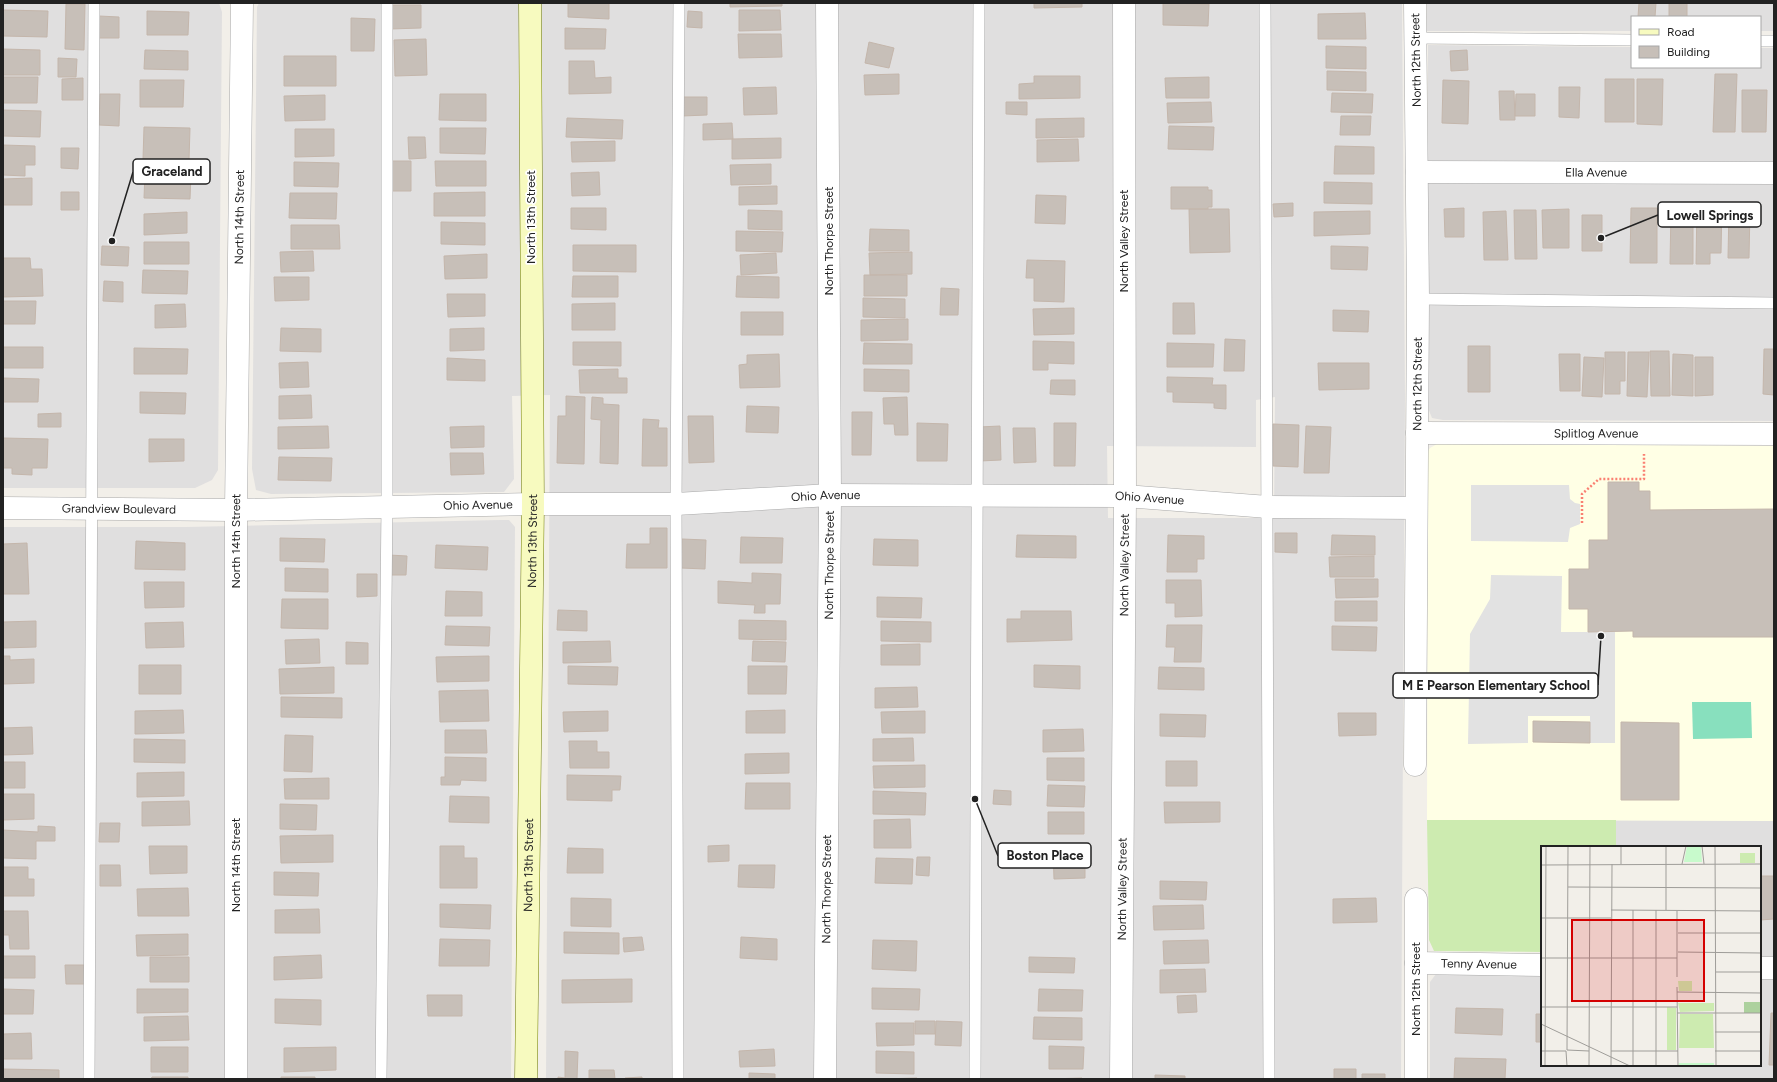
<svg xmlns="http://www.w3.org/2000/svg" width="1777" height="1082" font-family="Figtree,sans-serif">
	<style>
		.residential { fill: #e0dfdf; fill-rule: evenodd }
		.education { fill: #ffffe5 }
		.grass { fill: #cdebb0 }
		.pitch { fill: #88e0be }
		.parking { fill: #e2e2e2 }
		.building { fill: #c7bfb8; stroke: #c4b6ab }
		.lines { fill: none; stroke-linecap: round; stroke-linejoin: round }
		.lane-casing { stroke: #a9a9a9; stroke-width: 12 }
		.street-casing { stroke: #a9a9a9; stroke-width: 23 }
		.secondary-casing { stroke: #707d05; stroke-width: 23 }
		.path { stroke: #fa8072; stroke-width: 2.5; stroke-dasharray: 2 2; stroke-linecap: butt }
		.lane { stroke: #fff; stroke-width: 11 }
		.street { stroke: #fff; stroke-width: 22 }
		.secondary { stroke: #f7fabf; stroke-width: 22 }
		.labels { text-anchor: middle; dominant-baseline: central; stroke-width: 3.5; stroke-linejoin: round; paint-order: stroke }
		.street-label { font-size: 12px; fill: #222; stroke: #fff }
		.inset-road { fill: none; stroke: #9f9d99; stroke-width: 1 }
		.view { fill: #d40000; fill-opacity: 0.15; stroke: #d40000; stroke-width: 2 }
		.inset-edge { fill: none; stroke: #222; stroke-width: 2 }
		.leader { fill: none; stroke: #222; stroke-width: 1.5 }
		.callout-dot { fill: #222; stroke: #fff; stroke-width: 1.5 }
		.callout { fill: #fff; stroke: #222; stroke-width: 1.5 }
		.callout-label { font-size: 13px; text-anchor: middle; font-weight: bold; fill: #222 }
	</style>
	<rect width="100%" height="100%" fill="#f2efe9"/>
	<path class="residential" d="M3 3H219L222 12 218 470 212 480 195 488H3Z
		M259 3H1402L1405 396 1401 1079H546L550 395 512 396 514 479 504 492 271 494 256 490 252 469 257 7ZM1275 397 1274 518H1108L1107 446 1256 447V400Z
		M1427 3H1774V31H1760V17H1632V31H1427Z
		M1428 45 1632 47V67H1760V48H1774V421L1443 420 1432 418 1428 408Z
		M500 520H509L515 527 511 1079H3V527H186Z
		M1616 820 1774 821V1079H1430V982L1436 974 1542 975V1065H1760V847H1616Z"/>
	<path class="education" d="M1437 444 1774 446V821L1427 820 1428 451 1430 448Z"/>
	<path class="grass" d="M1427 820H1616V847H1542V952L1434 951 1429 940Z"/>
	<path class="pitch" d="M1692 702H1751L1752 738 1693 739Z"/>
	<path class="parking" d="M1471 485H1569L1570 499 1575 503 1580 504V524L1570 528 1568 542 1471 541Z
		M1491 575 1562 576 1561 632H1615V743H1590V716H1528V743L1468 744 1470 634 1490 599Z"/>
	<path class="building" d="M568 3H609V19L568 17Z
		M730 3H782V6L730 7Z
		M1034 3H1082V7L1034 8Z
		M1163 3 1209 4 1208 26 1163 25Z
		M1639 3H1656L1655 17H1638Z
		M1669 3H1687V17H1669Z
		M66 4H85L84 50 65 49Z
		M390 5H421V28L390 29Z
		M3 10 48 11 47 37 3 36Z
		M739 10H780L781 30 739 31Z
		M147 11 189 12 188 35H147Z
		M688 11 702 12V28L687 27Z
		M1365 13 1366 39H1318V14Z
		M99 16 119 17V38H98Z
		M351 18 375 19 374 51H351Z
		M565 28 606 29 605 49H565Z
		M738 34H781L782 57 739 58Z
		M426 39 427 75 395 76 394 40Z
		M869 42 894 48 889 68 865 63Z
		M1326 46 1366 47V69L1326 68Z
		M3 49 40 50V75H3Z
		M145 50 188 51V70L144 69Z
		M1467 50 1468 70 1451 71 1450 51Z
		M284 56H336V86H284Z
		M58 58 77 59 76 77H58Z
		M569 61H594L595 78 611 77V93L569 94Z
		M1327 71 1366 72V91L1327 90Z
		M899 74V94L865 95 864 75Z
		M1715 74H1737L1735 132H1713Z
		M1034 76H1080V98L1019 99V84L1034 83Z
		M3 77H38L37 103H3Z
		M1209 77V98H1166L1165 78Z
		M83 78V100H62V79Z
		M1605 79H1634V122H1605Z
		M1637 79H1663L1662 125 1637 124Z
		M140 80H184L183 107H140Z
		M1443 80 1469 81 1468 124 1442 123Z
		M776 87 777 114 744 115 743 88Z
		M1559 87H1580L1579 118 1559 117Z
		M1742 90H1767L1766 132H1742Z
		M1499 91H1514L1515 120H1500Z
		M1332 93 1373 94 1372 113 1331 112Z
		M100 94H120L119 126 99 125Z
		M440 94H486V121L439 120Z
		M1516 94H1535V116H1515Z
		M325 95V120L285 121 284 96Z
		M682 97H707V115L682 116Z
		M1006 102H1027V115L1006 114Z
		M1211 102 1212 122 1168 123 1167 103Z
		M3 110 41 111 40 137 3 136Z
		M1341 116H1371L1370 135H1340Z
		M567 118 623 120 622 139 566 137Z
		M1084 118V137L1036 138V119Z
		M732 123 733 139 703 140V124Z
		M1169 126 1214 127 1213 150 1168 149Z
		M144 127 190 128 189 160 143 159Z
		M440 128H486L485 154 440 153Z
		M295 129H334V156L295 157Z
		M408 137H425L426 158 409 159Z
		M781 138V158L732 159V139Z
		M1078 139 1079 161 1037 162V140Z
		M615 141V161L572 162 571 142Z
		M3 145 35 146V165H25V176L3 175Z
		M1335 146 1374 147V174H1334Z
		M61 148H79L78 169 61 168Z
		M392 161H411V191H391Z
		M435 161H486V186H436Z
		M294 162 339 163 338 187 294 186Z
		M771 164V184L731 185 730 165Z
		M599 172 600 195 572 196 571 173Z
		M145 173 191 174 190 199 144 198Z
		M32 178V205H3V179Z
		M1324 182 1372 183V204L1324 203Z
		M777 186V204L739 205V187Z
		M1171 187H1208V190H1212V207H1208V209H1171Z
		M61 192H79V210H61Z
		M485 192V216H434V193Z
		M290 193H337L336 219 289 218Z
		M1036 195 1066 196 1065 224 1035 223Z
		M1293 203V216L1274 217 1273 204Z
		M1697 203H1722L1721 253H1710V264H1696Z
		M571 208H606V230L571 229Z
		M1464 208V237H1445L1444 209Z
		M1631 208H1657V263H1630Z
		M1729 208 1750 209 1749 258H1728Z
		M1189 209H1229L1230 252 1190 253Z
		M1569 209V248H1543L1542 210Z
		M748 210 782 211V230L748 229Z
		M1514 210H1536L1537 259H1515Z
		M1671 210 1693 211V264H1670Z
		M1370 211V234L1314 236V212Z
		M1506 211 1508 260H1484L1483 212Z
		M187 212V233L144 235V214Z
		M1582 215H1602V251H1582Z
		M441 222 485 223V245L441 244Z
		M291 225H339L340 249H291Z
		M870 229 909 230V251H869Z
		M736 231 783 232 782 252 736 251Z
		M144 242H189V264H144Z
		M573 245H636V272L573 271Z
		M102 246 129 247 128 266 101 265Z
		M1331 246 1368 247 1367 270 1331 269Z
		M313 251 314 271 281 272 280 252Z
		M912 252V274L870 275 869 253Z
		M776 253 777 273 741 275 740 255Z
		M487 254V278L445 279 444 256Z
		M3 258H30L31 269H42L43 296 3 297Z
		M1027 260 1065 261 1064 302 1034 301V278H1026Z
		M143 270 188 271 187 294 142 293Z
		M864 275H907V296H864Z
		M573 276H618V297H572Z
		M737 276 779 277V298L736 297Z
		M274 277H309V300L275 301Z
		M104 281 123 282V302L103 301Z
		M941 288 959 289 958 315H940Z
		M447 294H485V316L448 317Z
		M863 298 905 299V318L863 317Z
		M3 301H36L35 324H3Z
		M615 303V330H572V304Z
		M1173 303H1194L1195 334H1173Z
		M185 304 186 327 155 328V305Z
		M1074 308V334L1034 335 1033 309Z
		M1333 310 1369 311 1368 332 1333 331Z
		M741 312H783V335H741Z
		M908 319V340L861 341V320Z
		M281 328 321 329V352L280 351Z
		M484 328V350L450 351V329Z
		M1225 339 1245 340 1244 371H1224Z
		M1033 341 1074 342V364L1048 363V370H1033Z
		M573 342H621V366L573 365Z
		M864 343 912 344V364H863Z
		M1167 343 1214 344 1213 367H1167Z
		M1468 346H1490V392H1468Z
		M3 347H43V368H3Z
		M134 348 188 349 187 374H134Z
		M1764 349H1774V395L1763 394Z
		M1650 351H1669L1670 396H1651Z
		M1605 352H1625V381H1620V394H1605Z
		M1628 352H1649L1647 397 1627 396Z
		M779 354 780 387 740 388 739 365 747 364V355Z
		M1559 354H1580V391H1560Z
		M1673 354 1693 355V396L1672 395Z
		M1584 357 1604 358 1602 397 1582 396Z
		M1695 357H1713V395L1695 396Z
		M447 358 485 360V381L447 380Z
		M308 362 309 387 280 388 279 363Z
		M1318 363H1369V389L1319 390Z
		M618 369V378H627V393H580L579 370Z
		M864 369 909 370V392L864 391Z
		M1167 377 1213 378 1212 385H1226V409L1214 408V403L1173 402V392H1167Z
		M3 378 39 379 38 402H3Z
		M1051 380H1075V395L1050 394Z
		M140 392 186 393 185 414 140 413Z
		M311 395 312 418 279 419V396Z
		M566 396 585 397 584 464 557 463 558 416H566Z
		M592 397 603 398V404L619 405 618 464 600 463 601 420 591 419Z
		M907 397 908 435H895L894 424H884L883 398Z
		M747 406 779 407 778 433 746 432Z
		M852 412H872L871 455H852Z
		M61 413V427H38V414Z
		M688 416H713L714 462 689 463Z
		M643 419 659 420 658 428H667V466H642Z
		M917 423 948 424 947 461H917Z
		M1054 423H1076L1075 466H1054Z
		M1273 424 1299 425 1298 467 1273 466Z
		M328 426 329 448 278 449V427Z
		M484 426V447L451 448 450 427Z
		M1000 426 1001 460 980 461 979 427Z
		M1306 426 1331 427 1329 473H1304Z
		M1013 428H1035L1036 462 1014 463Z
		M3 438 48 439 47 468H32V475L12 474V468H3Z
		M149 439H184V461L149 462Z
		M450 453H483L484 474 451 475Z
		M279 457 332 458 331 481 278 480Z
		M1608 482H1639V491H1650V510L1774 509V637H1633V631L1588 632V609H1569V569H1589V540H1608Z
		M650 528H667V568H626L627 544H650Z
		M1275 533H1297V553L1275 552Z
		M1017 535 1076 536V558L1016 557Z
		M1168 535 1204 536V559H1197V572H1167Z
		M1332 535 1375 536V555H1331Z
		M741 537 783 538 782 563H740Z
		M280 538 325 539 324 562 280 561Z
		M682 539 706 540 705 569 681 568Z
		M874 539 918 540V566L873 565Z
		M136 541 185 543V570L135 569Z
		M27 543 29 594H3V544Z
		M436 545 488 547 487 570 435 568Z
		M389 555 407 556 406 575H388Z
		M1374 556V577H1330L1329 557Z
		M285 568 328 569V592L285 591Z
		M752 573 781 574 780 604H765V613H754L755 605 718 603V581L752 583Z
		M357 574H377V596L357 597Z
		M1335 579H1378V597L1336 598Z
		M1166 580H1201L1202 616 1175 617V603H1166Z
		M144 582H184V607L145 608Z
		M446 591 482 592V616H445Z
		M877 597 922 598 921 618 877 617Z
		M282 599H328V629L281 628Z
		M1335 601H1377V621H1335Z
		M558 610 587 611V631L557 630Z
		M1021 611H1071L1072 640 1007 642V619H1021Z
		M739 620 786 621V640L739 639Z
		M36 621V647L3 648V622Z
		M881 621 931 622V642L881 641Z
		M183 622 184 647 146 648 145 623Z
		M1167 625H1202L1201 662H1174L1175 647H1166Z
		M446 626 490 627 489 646 445 645Z
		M1332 626 1377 627 1376 651 1332 650Z
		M319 639 320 663 286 664 285 640Z
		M610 641 611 662 563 663V642Z
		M753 641 786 642 785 662 752 661Z
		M346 642 368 643V664H346Z
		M920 644V665H881V645Z
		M3 656H10V660L34 659V683L3 684Z
		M489 656V681L437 682 436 657Z
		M139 665H181V694H139Z
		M1034 665 1080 666V689L1034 687Z
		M568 666 618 667 617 685 568 684Z
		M748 666H787L786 694H748Z
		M334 667V693L280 694 279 669Z
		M1159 667 1204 668V690L1158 689Z
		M917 687 918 707 875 708V688Z
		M488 690 489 721 440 722 439 691Z
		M281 697 342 698V718L281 717Z
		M183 710 184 733 135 734V711Z
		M785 710V733H746V711Z
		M608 711V731L564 732 563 712Z
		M925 711V733H882L881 712Z
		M1338 713H1376V735L1339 736Z
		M1160 714 1206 715 1205 737 1160 736Z
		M1533 721 1590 722V743L1533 742Z
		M1621 722 1679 723V800H1621Z
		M32 727 33 754 3 755V728Z
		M1083 729 1084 751 1043 752V730Z
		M445 730H486L487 753H445Z
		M285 735 313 736 312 772 284 771Z
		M913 738 914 761H873V739Z
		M134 739 185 740V763L134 762Z
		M569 741H597V752H609V768H570Z
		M789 753V773L745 774V754Z
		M445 757 486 758V781L461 780 460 785H441V777H445Z
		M1047 758H1084V781L1047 780Z
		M1166 761H1197V786H1166Z
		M3 762H25V788H3Z
		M925 765V787L874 788 873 766Z
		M184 772V796L137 797V773Z
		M567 775 621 776 620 790H612V801L567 800Z
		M329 778V799H285L284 779Z
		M746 783H790V809H745Z
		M1048 785 1085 786 1084 807 1047 806Z
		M994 790 1011 791V805L993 804Z
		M873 791 926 793 925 815 873 814Z
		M3 794H34V819L3 820Z
		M450 796 489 797V823L449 822Z
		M189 801 190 825 142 826V802Z
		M1164 802H1220V822L1165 823Z
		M280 804 317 805 316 830 280 829Z
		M1048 812H1084V834H1048Z
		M910 819 911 848H874V820Z
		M100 823H120L119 842H99Z
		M38 826 55 827V841H36V859L3 858V830L38 832Z
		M333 835V862L281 863 280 836Z
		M729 845V861L708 862V846Z
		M149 846H187V873L150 874Z
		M440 846H464V858H477V888H440Z
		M568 848 603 849V873H567Z
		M1053 849H1085V878L1054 879Z
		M917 857H930L929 876 916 875Z
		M876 858 913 859 912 884 875 883Z
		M100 865H120L121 886H100Z
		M739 865H775L774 888 738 887Z
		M3 867H28V879H34V896H3Z
		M274 872 319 873 318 896 274 895Z
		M1760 876H1774V919L1760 920Z
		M1160 881 1207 882 1206 900 1160 899Z
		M188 888 189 916H138L137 889Z
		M571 898 611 899V927L571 926Z
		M1376 898 1377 922 1333 923V899Z
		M440 904 491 905 490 929 440 927Z
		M1203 905 1204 929 1154 930 1153 906Z
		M319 909 320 933H275V910Z
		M3 911H28L29 949H10L9 935H3Z
		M564 932 619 933V954L564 953Z
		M188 934V955L137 956 136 935Z
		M642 937 644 950 624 952 623 938Z
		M741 937 777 939V960L740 958Z
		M440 939 490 940 489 966H439Z
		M873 940 917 941 916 971 872 969Z
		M1208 940 1209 963 1164 964 1163 941Z
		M321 955 322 978 274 980V957Z
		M3 956H35V978H3Z
		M150 957H189V982H150Z
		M1029 957 1075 958 1074 973 1029 972Z
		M65 965H84L85 984H66Z
		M1205 969 1206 992 1160 993V970Z
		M632 979V1002L562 1003V980Z
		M872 988 920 989 919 1010 872 1009Z
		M3 989 34 990 33 1014H3Z
		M137 989H188V1012L137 1013Z
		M1039 989 1083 990 1082 1011H1038Z
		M427 995H462V1016H428Z
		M1196 995 1197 1012 1178 1013 1177 996Z
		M275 999 321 1000V1025L275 1023Z
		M1456 1008 1503 1009 1502 1035 1455 1033Z
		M1771 1013H1774V1065H1769Z
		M1536 1014H1542V1042H1536Z
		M188 1016 189 1040 144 1041V1017Z
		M1034 1017 1082 1018V1040L1033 1039Z
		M915 1021H935V1034H915Z
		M936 1021 962 1022 961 1046 935 1045Z
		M876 1023H914V1045L877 1046Z
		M31 1033 32 1059H3V1034Z
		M1049 1046 1084 1047 1083 1069H1049Z
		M151 1047H188V1072H151Z
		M336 1047V1070L284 1072V1048Z
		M774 1049 775 1066 740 1067 739 1051Z
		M565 1051 578 1052 577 1079H558V1077L565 1078Z
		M876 1051 914 1052V1074L876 1073Z
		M1455 1058 1506 1059 1505 1079H1454Z
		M1631 1065H1651V1066H1631Z
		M3 1069 59 1070V1079H3Z
		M1334 1069H1356V1079H1334Z
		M589 1070H614L615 1079H589Z
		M749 1073 775 1074V1079H749Z
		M1362 1074H1385V1079H1362Z
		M1155 1075 1185 1076V1079H1155Z
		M152 1077H188V1079H151Z
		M281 1077H315V1079H281Z
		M642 1077V1079H625V1078Z
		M917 1078V1079H880Z
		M1082 1078V1079H1049Z"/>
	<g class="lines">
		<g class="lane-casing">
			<path id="lane" d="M1265 3 1269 1079
				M1415 38 1632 40
				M1760 41H1774
				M1418 299 1774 303
				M89 1079 94 3
				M381 1079 387 506V3
				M678 1079 676 504 679 3
				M975 1079 979 3"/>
		</g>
		<g class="street-casing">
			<g id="street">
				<path id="s1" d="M1417 172 1774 173"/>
				<path id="s2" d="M1417 433 1774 434"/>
				<path id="s3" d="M3 508 236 510 533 504H676L830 495 1125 496 1268 507 1416 508"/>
				<path id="s4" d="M1415 765 1418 299 1415 3"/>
				<path id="s5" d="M1416 963 1542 965"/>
				<path d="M1760 968H1774"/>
				<path id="s6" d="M236 1079V510L242 3"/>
				<path id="s7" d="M825 1079 830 495 827 3"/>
				<path id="s8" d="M1121 1079 1125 496 1124 3"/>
				<path d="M1416 1079V899"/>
			</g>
		</g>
		<g class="secondary-casing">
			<g id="secondary">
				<path id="s9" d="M526 1079 533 504 530 3"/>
			</g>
		</g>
		<path class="path" d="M1582 523V494L1599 479H1644V454"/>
		<use href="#lane" class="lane"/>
		<use href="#street" class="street"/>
		<use href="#secondary" class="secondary"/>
	</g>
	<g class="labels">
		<g class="street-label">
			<text transform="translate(1416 60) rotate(-91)">North 12th Street</text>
			<text stroke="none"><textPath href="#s1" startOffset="179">Ella Avenue</textPath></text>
			<text stroke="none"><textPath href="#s6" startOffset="862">North 14th Street</textPath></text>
			<text transform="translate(531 217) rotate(-90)">North 13th Street</text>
			<text transform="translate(829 241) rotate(-90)">North Thorpe Street</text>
			<text transform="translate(1124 241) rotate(-90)">North Valley Street</text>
			<text stroke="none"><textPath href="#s4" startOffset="381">North 12th Street</textPath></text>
			<text stroke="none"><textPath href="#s2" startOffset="179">Splitlog Avenue</textPath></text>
			<text stroke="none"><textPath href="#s3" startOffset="823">Ohio Avenue</textPath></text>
			<text stroke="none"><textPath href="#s3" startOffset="1147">Ohio Avenue</textPath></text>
			<text stroke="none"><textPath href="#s3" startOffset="475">Ohio Avenue</textPath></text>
			<text stroke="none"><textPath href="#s3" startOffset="116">Grandview Boulevard</textPath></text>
			<text stroke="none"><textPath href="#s6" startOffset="538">North 14th Street</textPath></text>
			<text stroke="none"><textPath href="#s9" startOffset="538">North 13th Street</textPath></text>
			<text stroke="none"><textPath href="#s7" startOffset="514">North Thorpe Street</textPath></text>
			<text stroke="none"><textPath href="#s8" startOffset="514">North Valley Street</textPath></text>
			<text transform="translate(236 865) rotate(-90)">North 14th Street</text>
			<text stroke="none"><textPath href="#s9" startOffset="214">North 13th Street</textPath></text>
			<text stroke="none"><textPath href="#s7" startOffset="190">North Thorpe Street</textPath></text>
			<text stroke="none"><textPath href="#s8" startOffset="190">North Valley Street</textPath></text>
			<text stroke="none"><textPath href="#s5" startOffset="63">Tenny Avenue</textPath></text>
			<text transform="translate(1416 989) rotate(-90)">North 12th Street</text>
		</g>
	</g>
	<g transform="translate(1541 846)">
		<rect width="220" height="220" fill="#f2efe9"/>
		<path d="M199 7H214V17H199ZM137 135H151V145H138ZM137 157H173V165L139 166ZM126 161 135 162V204H126ZM139 168H172L173 202H138Z" fill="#cdebb0"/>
		<path d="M203 156H220V167H203Z" fill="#add19e"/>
		<path d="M146 0H160L161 16H143ZM138 217H173V220H138Z" fill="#c8facc"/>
		<path class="inset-road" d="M27 0 26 204 48 205M161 0 163 18M174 0 175 220M80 18V0M141 18 145 0M0 19 220 18M27 41 220 42M70 64 220 65M115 64V220M125 64V0M0 72H70M137 87H220M137 106 220 107M0 112H136M175 126H220M136 131V65M136 141 137 220M136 146 220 147M0 161H136M136 167H220M0 178 89 220M174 186H220M0 205H25L26 220M70 205H137M174 205H220M4 220 5 0M48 220 49 0M70 220 71 18M92 220V64"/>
		<path class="view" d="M31 74H163V155H31Z"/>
		<rect width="220" height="220" class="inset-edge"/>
	</g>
	<path class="leader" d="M112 241L133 172M1601 238L1658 215M1601 636L1598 685M975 799L998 856"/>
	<g class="callout-dot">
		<circle cx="112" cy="241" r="4"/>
		<circle cx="1601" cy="238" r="4"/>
		<circle cx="1601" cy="636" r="4"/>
		<circle cx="975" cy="799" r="4"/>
	</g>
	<g class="callout">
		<rect x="133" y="159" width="77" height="25" rx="4"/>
		<rect x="1658" y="202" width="103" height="25" rx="4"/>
		<rect x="1393" y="673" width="205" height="25" rx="4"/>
		<rect x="998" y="843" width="93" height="25" rx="4"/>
	</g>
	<g class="callout-label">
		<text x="172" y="176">Graceland</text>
		<text x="1710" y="220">Lowell Springs</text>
		<text x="1496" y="690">M E Pearson Elementary School</text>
		<text x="1045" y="860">Boston Place</text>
	</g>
	<rect width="1777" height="1082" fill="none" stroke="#222222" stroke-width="8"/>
	<rect x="1631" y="16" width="130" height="52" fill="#ffffff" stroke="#a7a7a7"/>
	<rect x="1639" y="29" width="20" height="6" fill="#f7fabf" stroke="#a7a7a7"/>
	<text x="1667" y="36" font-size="12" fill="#222222">Road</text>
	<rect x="1639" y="46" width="20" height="12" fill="#c7bfb8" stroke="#a7a7a7"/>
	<text x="1667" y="56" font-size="12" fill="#222222">Building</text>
</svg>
